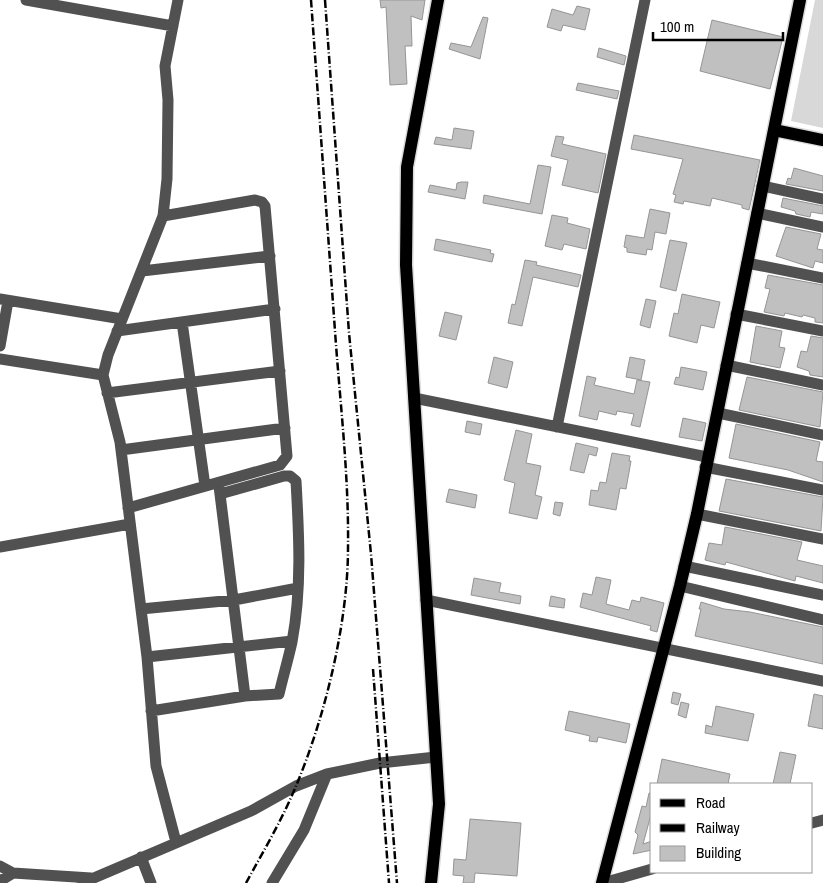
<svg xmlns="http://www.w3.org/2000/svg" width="823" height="883" font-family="'Archivo Narrow',sans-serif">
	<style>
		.green { fill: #d8d8d8 }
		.building { fill: #c0c0c0; stroke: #959595 }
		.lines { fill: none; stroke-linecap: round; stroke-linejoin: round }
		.major-casing { stroke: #dbdbdb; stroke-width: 15 }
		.minor { stroke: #515151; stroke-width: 11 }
		.major { stroke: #000; stroke-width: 12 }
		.rail { stroke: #000; stroke-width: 2.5; stroke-dasharray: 8 2.5 1 2.5; stroke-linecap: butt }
	</style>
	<rect width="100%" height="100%" fill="#fff"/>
	<path class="green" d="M815 0H823V128L791 121Z"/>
	<path class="building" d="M380 0H425L422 20 411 16 412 46H405L407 84 390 85 386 7 381 8Z
		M577 6 590 9 585 30 563 25 561 31 547 27 552 9 573 15Z
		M483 17 488 18 480 59 449 49 451 43 471 47Z
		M712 20 783 37 770 89 700 71Z
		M599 48 626 56 624 65 597 57Z
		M578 83 619 91 617 99 576 90Z
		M454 128 474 131 471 149 434 144 436 137 452 140Z
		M634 135 760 160 749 210 742 208V205L712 198 710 206 684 201 683 204 674 202 676 195 673 194 683 159 631 149Z
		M556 136 564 137 562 144 606 154 598 193 562 185 568 160 551 156Z
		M538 165 551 167 542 214 483 203 484 195 530 204Z
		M794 168 823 176V191L786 184 788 178 791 179Z
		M461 182H468L465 199 428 192 430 185 456 190 457 183Z
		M783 198 823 206V214L811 212 810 217 796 214 795 211 781 207Z
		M650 209 670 213 666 234 655 232 652 250 647 249 646 255 627 252V248L624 247 626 235 644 238Z
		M552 215 568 218 567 223 590 229 586 249 564 244 562 250 545 246Z
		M786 227 821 234 817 249 823 250V263L815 261 813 268 776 256Z
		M436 239 491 250 490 253 494 254 492 262 434 250Z
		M670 240 687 243 676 291 660 287Z
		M525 260 537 262 536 265 581 275 578 287 533 277 522 326 508 323 512 304 515 305Z
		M768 275 823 285V323L815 322V318L803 315 802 317 785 313 784 316 764 312 770 289 765 288Z
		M682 294 720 302 714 328 701 325 697 343 669 336 674 313 678 314Z
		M646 299 656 301 650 328 640 325Z
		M445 312 462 316 456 340 439 336Z
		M756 326 782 331 779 347 785 348 780 368 750 362Z
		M811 336 823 338V377L810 375 809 371 797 367 801 351 807 352Z
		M494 357 513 362 507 388 488 383Z
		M630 357 645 360 641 380 626 377Z
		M681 367 707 372 703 390 674 384 676 377 679 378Z
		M587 376 596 378 594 385 634 394 637 380 650 382 640 427 631 425 634 414 617 411 616 415 599 411 597 420 579 416Z
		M747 377 823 392 820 427 739 410Z
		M683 418 706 423 702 441 679 437Z
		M467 421 482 424 480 435 465 432Z
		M736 424 820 442 816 461 823 462V482L788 470 729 458Z
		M516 430 532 434 526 463 541 466 535 495 542 497 537 519 509 513 515 483 504 480Z
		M576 443 598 448 596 456 589 454 584 473 570 470Z
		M612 453 630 456 629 461H631L626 489 620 488 616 510 589 505 591 490 598 491 600 482 606 483Z
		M726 479 823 497 821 531 719 511Z
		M449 489 477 495 475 508 446 502Z
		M555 502 563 503 560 516 553 514Z
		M725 527 802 542 797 560 823 566V583L796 576 795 581 726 562 725 565 705 560 709 543 722 545Z
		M596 577 611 580 606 604 629 610 632 600 640 602 641 597 664 603 657 632 650 630 651 626 580 607 583 593 592 595Z
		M474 578 501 583 499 592 521 596 520 604 471 595Z
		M551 596 565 599 564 608 549 606Z
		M701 602 724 609 750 612 823 627V664L695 636 701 609H699Z
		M673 692 681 694 678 705 671 703Z
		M814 694 823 696V729L808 726Z
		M681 702 689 704 686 718 678 715Z
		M716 706 754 714 748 741 705 733 706 725 712 727Z
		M569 711 630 724 626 743 598 737 597 742 589 741 590 736 565 730Z
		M780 752 796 755 790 784H773Z
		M662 759 730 774 728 784H657Z
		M649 793H652V811L643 844 652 841V850L633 854 638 835 635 832 642 806 646 807Z
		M470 819 521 823 517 876 475 873 474 883H463L464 876 453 875 454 859 466 860Z"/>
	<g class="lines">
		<g class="major-casing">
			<path id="major" d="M774 130 823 140
				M431 883 439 804 406 265 407 167 438 0
				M602 883 680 586 697 514 800 0"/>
		</g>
		<path class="minor" d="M26 0 173 26
			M762 186 823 199
			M757 213 823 227
			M747 263 823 278
			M142 271 270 256
			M0 299 122 319
			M736 314 823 331
			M182 322 205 486
			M117 331 275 309
			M0 346 8 301
			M0 359 103 375
			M726 365 823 385
			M107 393 280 371
			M414 398 707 457
			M718 413 823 435
			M557 427 645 0
			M121 450 285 428
			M705 467 823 490
			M219 486 245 696
			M128 508 280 465 287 456 265 206 262 202 255 200 163 216
			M697 514 823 539
			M0 547 130 524
			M684 566 823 595
			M680 586 823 620
			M426 600 823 681
			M141 609 234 600 298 588
			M147 657 292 641
			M151 711 245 696 279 694C283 677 288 660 292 642 302 589 299 534 296 481L290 476H284L220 494
			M812 823 823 820
			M176 842 156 766 147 657 120 442 103 375 108 355 163 216 167 179 168 100 165 66 178 0
			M141 857 151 883
			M0 866 13 873
			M0 881 13 873 91 878
			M610 881 652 869
			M82 883 251 811 296 786 327 774 380 763 436 757
			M272 883 304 830 327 774"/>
		<use href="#major" class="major"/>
		<path class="rail" d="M325 0 349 333 371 554 397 883
			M373 669 389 883
			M246 883C263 852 282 820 296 786 325 717 348 623 348 548 349 475 340 403 335 331 327 220 319 110 311 0"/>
	</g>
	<rect x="650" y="783" width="162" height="90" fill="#ffffff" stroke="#999999"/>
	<rect x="660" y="799" width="25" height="8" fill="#000000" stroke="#999999"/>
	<text x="696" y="808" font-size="15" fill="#000000">Road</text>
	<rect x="660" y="824" width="25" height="8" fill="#000000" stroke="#999999"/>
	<text x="696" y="833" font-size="15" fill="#000000">Railway</text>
	<rect x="660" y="846" width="25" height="15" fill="#c0c0c0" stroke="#999999"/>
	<text x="696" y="858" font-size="15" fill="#000000">Building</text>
	<path d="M653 32v8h130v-8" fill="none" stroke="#000000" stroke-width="2.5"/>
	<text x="660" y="32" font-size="15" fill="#000000" stroke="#ffffff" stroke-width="4" paint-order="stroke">100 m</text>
</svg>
